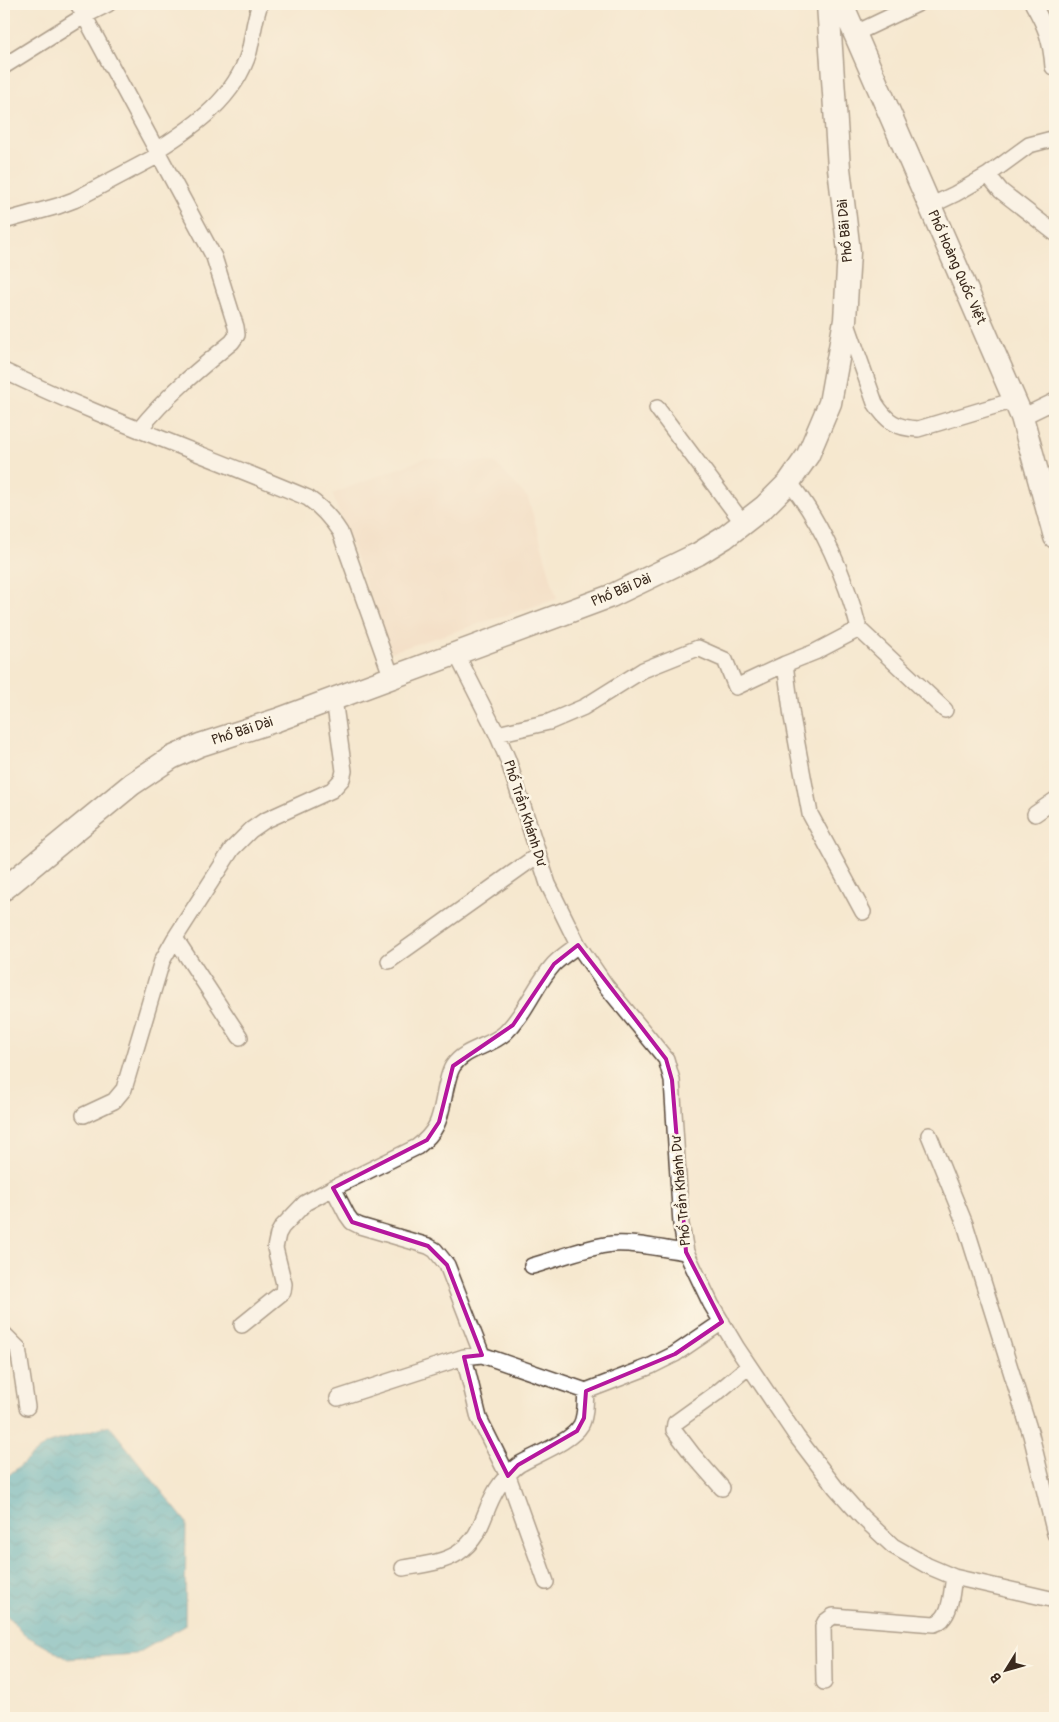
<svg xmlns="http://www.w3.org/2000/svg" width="1059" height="1722" font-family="Pangolin,sans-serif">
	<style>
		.built { fill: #f0d5bc }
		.water { fill: url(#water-waves); stroke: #3d6a6e }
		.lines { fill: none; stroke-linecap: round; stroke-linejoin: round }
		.street-casing { stroke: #574639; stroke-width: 18 }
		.secondary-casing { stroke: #574639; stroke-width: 25 }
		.street { stroke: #fff; stroke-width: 15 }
		.secondary { stroke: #fff; stroke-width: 22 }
		.marked { fill: none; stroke: #b5179e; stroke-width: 4; stroke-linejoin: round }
		.labels { text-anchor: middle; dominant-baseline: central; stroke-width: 5; stroke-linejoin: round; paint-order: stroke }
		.street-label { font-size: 14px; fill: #3b2a1e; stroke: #fcf5e5 }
	</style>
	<defs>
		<pattern id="water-waves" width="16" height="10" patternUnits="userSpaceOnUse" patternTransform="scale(1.25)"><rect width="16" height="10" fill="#3fabbe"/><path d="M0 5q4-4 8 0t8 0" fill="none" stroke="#368b9a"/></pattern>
	</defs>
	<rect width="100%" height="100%" fill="#fcf5e5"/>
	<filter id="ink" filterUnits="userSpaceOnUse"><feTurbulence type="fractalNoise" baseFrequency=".02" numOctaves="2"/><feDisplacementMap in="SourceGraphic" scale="10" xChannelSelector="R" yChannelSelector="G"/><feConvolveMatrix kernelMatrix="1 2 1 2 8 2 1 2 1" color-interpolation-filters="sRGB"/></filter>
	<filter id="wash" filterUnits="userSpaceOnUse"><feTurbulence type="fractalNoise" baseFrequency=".0096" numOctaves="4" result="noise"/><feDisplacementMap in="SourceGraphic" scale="20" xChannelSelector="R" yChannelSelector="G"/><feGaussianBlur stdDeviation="1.12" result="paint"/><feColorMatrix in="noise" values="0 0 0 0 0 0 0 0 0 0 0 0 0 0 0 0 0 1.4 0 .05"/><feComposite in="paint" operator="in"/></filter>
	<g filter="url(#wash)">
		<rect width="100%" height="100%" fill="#f6e8cf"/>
		<path class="built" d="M425 458 495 463 528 498 557 599 391 652 332 494Z"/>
		<path class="water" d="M109 1425 186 1522 185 1626 136 1654 68 1659 23 1634 4 1612V1479L46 1444Z"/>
	</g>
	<g filter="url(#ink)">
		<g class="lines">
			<g class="street-casing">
				<path id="street" d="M78 4 214 257 236 327 237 335 232 342C199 369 166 396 139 430
					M1033 4C1046 27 1051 40 1053 67
					M856 33 917 4
					M4 66 84 16 108 4
					M157 150C195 126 235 98 249 52 253 36 254 20 260 4
					M988 175 1001 191 1055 233
					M930 206 955 194 988 175 1029 145 1052 139H1055
					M4 221 58 206 74 200 159 155
					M846 321 875 403C887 422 896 428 918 429L1015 400
					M4 371C103 419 207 455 308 498 321 507 331 518 340 532L392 678
					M657 408 743 523
					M1022 417 1055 401
					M789 482C821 521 847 580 859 629L815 652 785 664 792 717 810 814 863 912
					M859 629 945 710
					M456 653 497 734 508 760 548 884 578 945 606 986 666 1059 672 1080 681 1224 686 1252 711 1304 737 1348 797 1437 836 1488 862 1517 893 1546 928 1566 954 1577 1055 1600
					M497 734 549 722 584 707 643 670 698 648 725 660 736 687 785 664
					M1035 814 1055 800
					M175 938 240 1037
					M389 961 538 855
					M84 1115 114 1101 124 1089 162 961 175 938 232 849 251 830 264 821 332 790 342 779 344 771 334 699
					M929 1135 965 1224 1031 1435 1055 1534
					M333 1188 347 1215 352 1222 360 1226 428 1246 435 1250 447 1265 482 1355
					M532 1266C557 1259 586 1247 612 1244 636 1242 662 1249 686 1252
					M242 1325 283 1292 284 1284 275 1248 278 1234 282 1227 305 1203 333 1188 417 1147C441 1129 440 1115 446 1087 448 1080 449 1072 453 1066 465 1048 490 1047 505 1033 526 1013 535 985 554 964 561 957 570 951 578 945
					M4 1334 18 1348 27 1407
					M464 1357 479 1418 508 1476 546 1582
					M338 1398 464 1357 482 1355 586 1391 651 1366 675 1354 722 1322
					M722 1488 693 1455 674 1430 675 1423 718 1392 749 1366
					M403 1568C420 1565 443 1563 458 1553 484 1535 482 1513 497 1489 502 1481 512 1469 520 1464 537 1454 571 1442 581 1425 586 1416 585 1402 586 1391
					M824 1682 823 1626 825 1622 833 1616 934 1624C952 1619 951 1592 954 1577"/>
			</g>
			<g class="secondary-casing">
				<path id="secondary" d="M842 4 1022 417 1055 537
					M4 889 132 784 171 758 200 745 277 720 611 596 698 554 724 538 764 507 789 482 808 455 830 403 845 320 849 252 839 168 828 4"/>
			</g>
			<use href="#street" class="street"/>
			<use href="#secondary" class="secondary"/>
		</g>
	</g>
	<path d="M0 0H1059V1722H0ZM578 945 666 1059 672 1080 686 1252 722 1322 675 1354 586 1391 584 1418 577 1431 518 1465 508 1476 479 1418 464 1357 482 1355 447 1265 428 1246 352 1222 333 1188 427 1140 439 1122 453 1066 513 1025 554 964Z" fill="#f6e8cf" fill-opacity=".55" fill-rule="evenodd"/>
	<path class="marked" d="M578 945 666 1059 672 1080 686 1252 722 1322 675 1354 586 1391 584 1418 577 1431 518 1465 508 1476 479 1418 464 1357 482 1355 447 1265 428 1246 352 1222 333 1188 427 1140 439 1122 453 1066 513 1025 554 964Z"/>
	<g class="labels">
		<g class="street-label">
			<text transform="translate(845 231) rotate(-95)">Phố Bãi Dài</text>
			<text transform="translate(957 267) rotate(66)">Phố Hoàng Quốc Việt</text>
			<text transform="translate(621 590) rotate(-23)">Phố Bãi Dài</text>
			<text transform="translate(242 731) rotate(-18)">Phố Bãi Dài</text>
			<text transform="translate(525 813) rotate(72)">Phố Trần Khánh Dư</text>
			<text transform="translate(681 1191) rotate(-95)">Phố Trần Khánh Dư</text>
		</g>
	</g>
	<rect width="1059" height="1722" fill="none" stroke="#fcf5e5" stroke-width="20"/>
	<g transform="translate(1006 1670) rotate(233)" stroke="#fcf5e5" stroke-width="4" paint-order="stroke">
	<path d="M0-4L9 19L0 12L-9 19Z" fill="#3b2a1e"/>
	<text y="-8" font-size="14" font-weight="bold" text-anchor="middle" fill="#3b2a1e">B</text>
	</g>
</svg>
